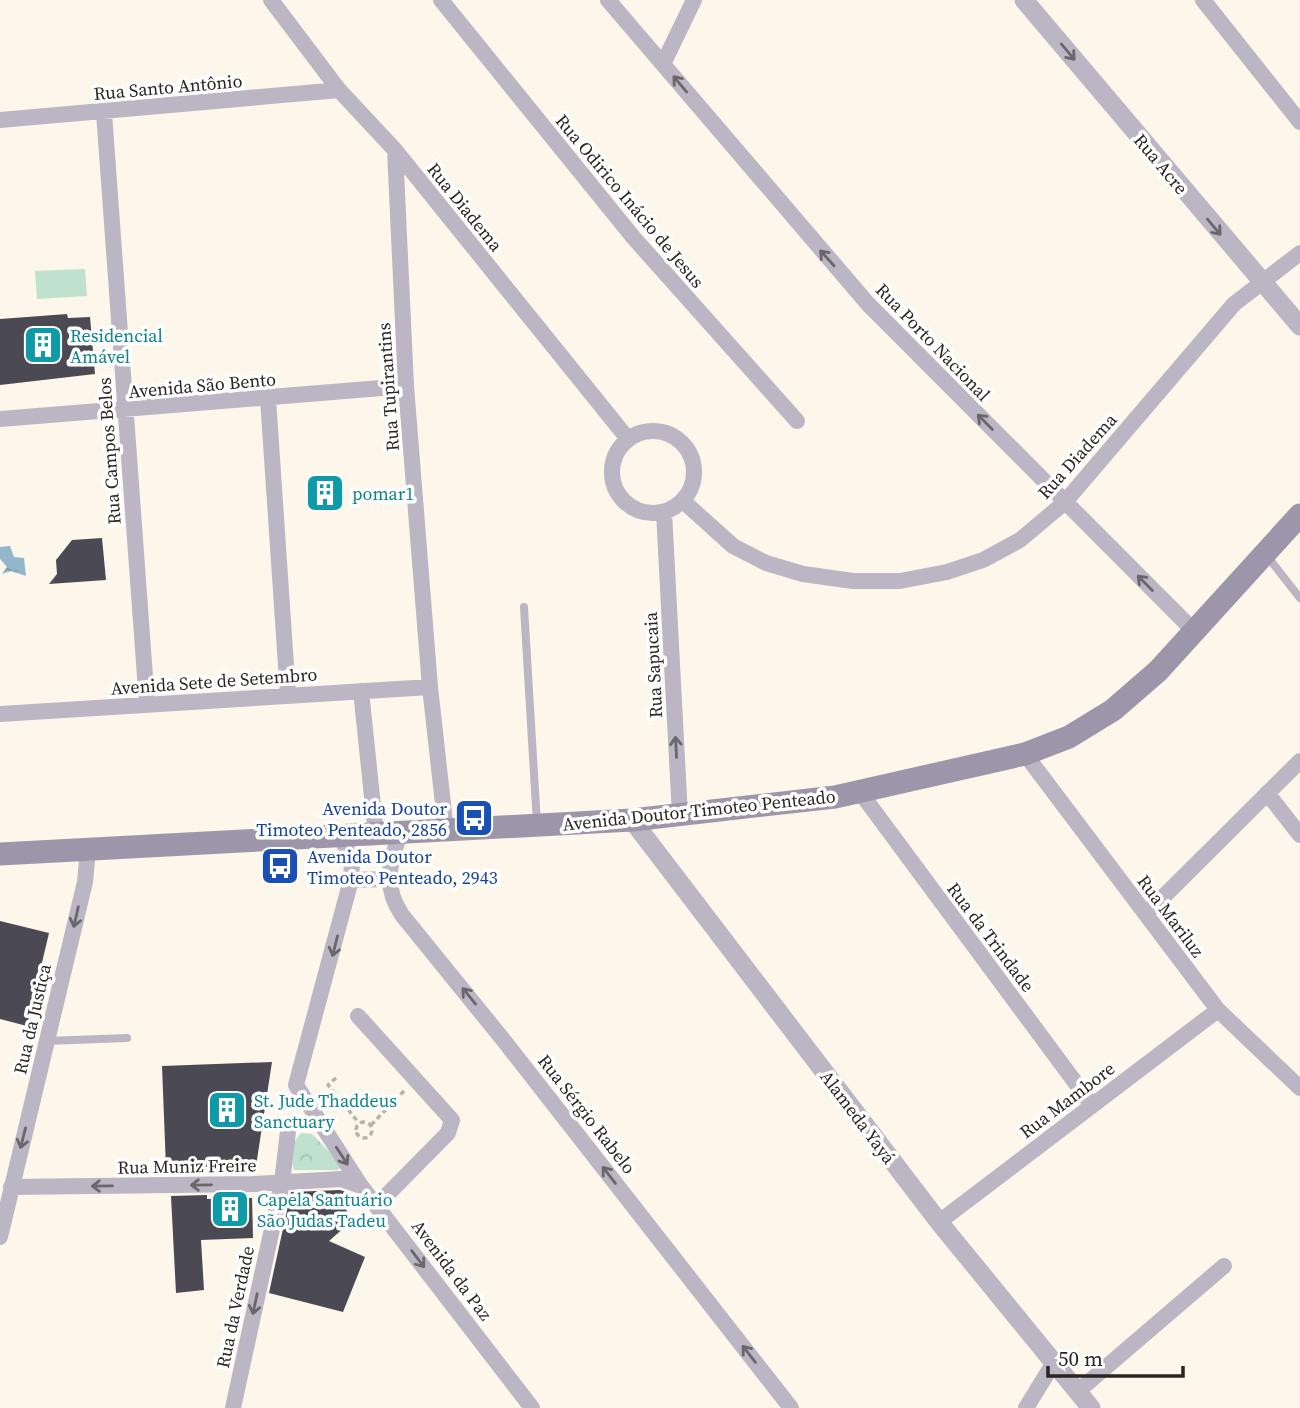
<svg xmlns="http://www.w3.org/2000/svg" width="1300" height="1408" font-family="'Source Serif 4',serif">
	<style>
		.park { fill: url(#park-crowns) }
		.pitch { fill: #bfe1ce }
		.water { fill: url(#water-ripples) }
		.building { fill: #4b4954 }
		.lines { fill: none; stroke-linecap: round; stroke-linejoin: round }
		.path { stroke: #b7b2a8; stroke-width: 3.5; stroke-dasharray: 5 3.5; stroke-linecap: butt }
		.service { stroke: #bbb5c4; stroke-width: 8 }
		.minor { stroke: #bbb5c4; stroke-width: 16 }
		.tertiary { stroke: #bbb5c4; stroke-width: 19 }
		.secondary { stroke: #9d95aa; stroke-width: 23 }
		.oneway { stroke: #6b666b }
		.labels { text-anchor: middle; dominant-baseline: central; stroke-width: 7; stroke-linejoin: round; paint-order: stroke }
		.street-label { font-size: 18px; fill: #292622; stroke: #fff }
		.culture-label { font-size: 18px; fill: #0d838f; stroke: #fff; text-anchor: start }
		.transit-label { font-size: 18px; fill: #164399; stroke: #fff; text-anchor: end }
	</style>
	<defs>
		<pattern id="park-crowns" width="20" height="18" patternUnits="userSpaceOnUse" patternTransform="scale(1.75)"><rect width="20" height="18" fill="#bfe1ce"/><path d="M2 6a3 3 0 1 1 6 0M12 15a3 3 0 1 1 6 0" fill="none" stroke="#a4c1b1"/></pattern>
		<pattern id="water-ripples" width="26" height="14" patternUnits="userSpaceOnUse" patternTransform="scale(1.75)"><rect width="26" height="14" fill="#93b7ca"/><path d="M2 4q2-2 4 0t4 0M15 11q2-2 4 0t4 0" fill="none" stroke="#7895a4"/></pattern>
	</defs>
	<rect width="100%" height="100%" fill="#fdf6ea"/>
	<path class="park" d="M301 1133 312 1134 343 1166 338 1170H294C290 1155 290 1145 301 1133Z"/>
	<path class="pitch" d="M85 269 87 296 37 299 35 271Z"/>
	<path class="water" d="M10 546 14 557 24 558 26 576 11 571 2 574 7 567 0 559V547Z"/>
	<path class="building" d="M67 314 68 318 90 317 95 374 0 385V319Z
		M338 483 339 501 313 503 312 485Z
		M102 538 106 580 49 584 57 574 56 560 72 540Z
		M0 921 49 933 27 1026 0 1019Z
		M272 1062 256 1166 206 1167V1174L170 1175V1168H166L162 1066Z
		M340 1190 352 1194 340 1203 354 1219 329 1241 365 1257 343 1312 269 1293 291 1192Z
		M207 1195V1199L252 1198 253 1238 201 1240 204 1290 176 1293 171 1196Z"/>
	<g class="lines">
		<path class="path" d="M336 1078 328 1085 359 1123
			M356 1130a8 8 0 1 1 16 0a8 8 0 1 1-16 0Z
			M371 1125 404 1091"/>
		<path class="service" d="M1267 556 1300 598
			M524 607 537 824
			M47 1041 127 1038"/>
		<path class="minor" d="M271 0 339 90 395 150 628 439
			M441 0 633 237 797 421
			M608 0 868 304 1194 631
			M1203 0 1300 122
			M663 64 694 0
			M104 113 147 704
			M0 120 339 90
			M395 150 406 386 430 687 446 831
			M268 399 288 695
			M0 419 406 386
			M612 472a41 41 0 1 1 82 0a41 41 0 1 1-82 0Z
			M683 501 733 546 766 563 803 574 853 581H900L947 572 983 560 1020 540 1064 503 1234 304 1300 253
			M664 512 680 816
			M361 691 376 835
			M0 714 430 687
			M1025 754 1218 1010 1300 1088
			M860 792 1092 1105
			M1267 793 1300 835
			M400 834C389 864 383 887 402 915L505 1042 791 1408
			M341 837 352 862 351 880 296 1085 361 1186 532 1408
			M351 880 388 879
			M1146 914 1300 761
			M358 1016 452 1120 448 1133 377 1205
			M11 1187 253 1184 341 1179 361 1186
			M939 1222 1218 1010
			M0 1237 85 882 88 850
			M1077 1392 1224 1266
			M233 1408 282 1183 288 1131
			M1026 1408 1053 1364"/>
		<path class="tertiary" d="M1024 0 1300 326
			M632 820 939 1222 1091 1408"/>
		<path class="secondary" d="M0 854 632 820 835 797 1025 754 1069 737 1113 710 1158 671 1300 515"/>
	</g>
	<defs><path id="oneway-shaft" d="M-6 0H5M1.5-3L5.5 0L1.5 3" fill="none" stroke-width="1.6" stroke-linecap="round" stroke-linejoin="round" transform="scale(1.75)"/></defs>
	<g class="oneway">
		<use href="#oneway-shaft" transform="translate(1068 52) rotate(50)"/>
		<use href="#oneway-shaft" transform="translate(680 84) rotate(-130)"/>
		<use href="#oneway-shaft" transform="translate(1214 227) rotate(50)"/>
		<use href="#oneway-shaft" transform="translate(827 258) rotate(-132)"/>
		<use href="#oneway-shaft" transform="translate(985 422) rotate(-135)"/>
		<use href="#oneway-shaft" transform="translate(1145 583) rotate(-135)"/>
		<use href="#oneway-shaft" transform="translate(676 747) rotate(-93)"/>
		<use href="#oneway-shaft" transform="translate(76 917) rotate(103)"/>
		<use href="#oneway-shaft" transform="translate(335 946) rotate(104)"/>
		<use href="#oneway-shaft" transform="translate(469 996) rotate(-129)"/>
		<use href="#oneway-shaft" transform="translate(23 1138) rotate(104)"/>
		<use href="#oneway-shaft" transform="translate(342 1156) rotate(57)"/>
		<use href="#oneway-shaft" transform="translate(609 1175) rotate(-128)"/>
		<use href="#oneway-shaft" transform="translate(201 1185) rotate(179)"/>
		<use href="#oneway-shaft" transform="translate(102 1186) rotate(179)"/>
		<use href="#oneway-shaft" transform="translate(418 1259) rotate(53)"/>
		<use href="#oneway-shaft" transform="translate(255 1304) rotate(102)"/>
		<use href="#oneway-shaft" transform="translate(749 1354) rotate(-128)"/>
	</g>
	<defs>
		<g id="building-square" transform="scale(2.0125)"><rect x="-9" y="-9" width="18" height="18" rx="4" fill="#0f9aa8" stroke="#fff"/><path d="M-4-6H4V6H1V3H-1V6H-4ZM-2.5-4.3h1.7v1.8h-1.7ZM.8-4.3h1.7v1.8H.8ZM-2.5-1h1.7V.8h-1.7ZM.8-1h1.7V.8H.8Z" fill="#fff"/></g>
		<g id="bus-square" transform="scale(2.0125)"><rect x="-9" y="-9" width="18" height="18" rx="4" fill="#1a4fb4" stroke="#fff"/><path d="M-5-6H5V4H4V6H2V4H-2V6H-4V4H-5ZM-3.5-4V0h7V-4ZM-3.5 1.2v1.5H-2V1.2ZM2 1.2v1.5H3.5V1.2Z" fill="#fff"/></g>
	</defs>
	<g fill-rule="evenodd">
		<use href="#building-square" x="43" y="345"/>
		<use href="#building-square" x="325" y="493"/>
		<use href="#bus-square" x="474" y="818"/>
		<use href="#bus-square" x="280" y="866"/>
		<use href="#building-square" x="227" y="1110"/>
		<use href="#building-square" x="230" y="1209"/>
	</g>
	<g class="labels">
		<g class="street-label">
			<text transform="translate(168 87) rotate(-5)">Rua Santo Antônio</text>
			<text transform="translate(1161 164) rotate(50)">Rua Acre</text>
			<text transform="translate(630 201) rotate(50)">Rua Odirico Inácio de Jesus</text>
			<text transform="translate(465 207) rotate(51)">Rua Diadema</text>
			<text transform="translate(933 342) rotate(46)">Rua Porto Nacional</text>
			<text transform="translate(202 385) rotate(-5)">Avenida São Bento</text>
			<text transform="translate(388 387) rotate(-94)">Rua Tupirantins</text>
			<text transform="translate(109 451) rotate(-94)">Rua Campos Belos</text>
			<text transform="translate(1077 456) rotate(-48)">Rua Diadema</text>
			<text transform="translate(653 665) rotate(-93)">Rua Sapucaia</text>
			<text transform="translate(214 681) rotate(-4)">Avenida Sete de Setembro</text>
			<text transform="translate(699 810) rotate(-6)">Avenida Doutor Timoteo Penteado</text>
			<text transform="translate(1171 916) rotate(53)">Rua Mariluz</text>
			<text transform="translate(991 937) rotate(53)">Rua da Trindade</text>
			<text transform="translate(32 1019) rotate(-77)">Rua da Justiça</text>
			<text transform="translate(1067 1100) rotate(-37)">Rua Mambore</text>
			<text transform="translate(587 1114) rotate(52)">Rua Sérgio Rabelo</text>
			<text transform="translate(858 1117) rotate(53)">Alameda Yayá</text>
			<text transform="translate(187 1166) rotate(-1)">Rua Muniz Freire</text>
			<text transform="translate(452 1270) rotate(53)">Avenida da Paz</text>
			<text transform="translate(235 1307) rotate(-78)">Rua da Verdade</text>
		</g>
		<g class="culture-label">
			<text x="70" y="335">Residencial<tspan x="70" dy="21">Amável</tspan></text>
			<text x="352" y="493">pomar1</text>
			<text x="254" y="1100">St. Jude Thaddeus<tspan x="254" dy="21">Sanctuary</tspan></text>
			<text x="257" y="1199">Capela Santuário<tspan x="257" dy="21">São Judas Tadeu</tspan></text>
		</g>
		<g class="transit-label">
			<text x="447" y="808">Avenida Doutor<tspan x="447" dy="21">Timoteo Penteado, 2856</tspan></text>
			<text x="307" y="856" text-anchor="start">Avenida Doutor<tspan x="307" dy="21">Timoteo Penteado, 2943</tspan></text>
		</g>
	</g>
	<path d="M1048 1366v10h135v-10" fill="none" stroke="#292622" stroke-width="3.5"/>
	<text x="1058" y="1366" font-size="21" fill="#292622" stroke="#ffffff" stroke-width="5" paint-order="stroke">50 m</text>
</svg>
